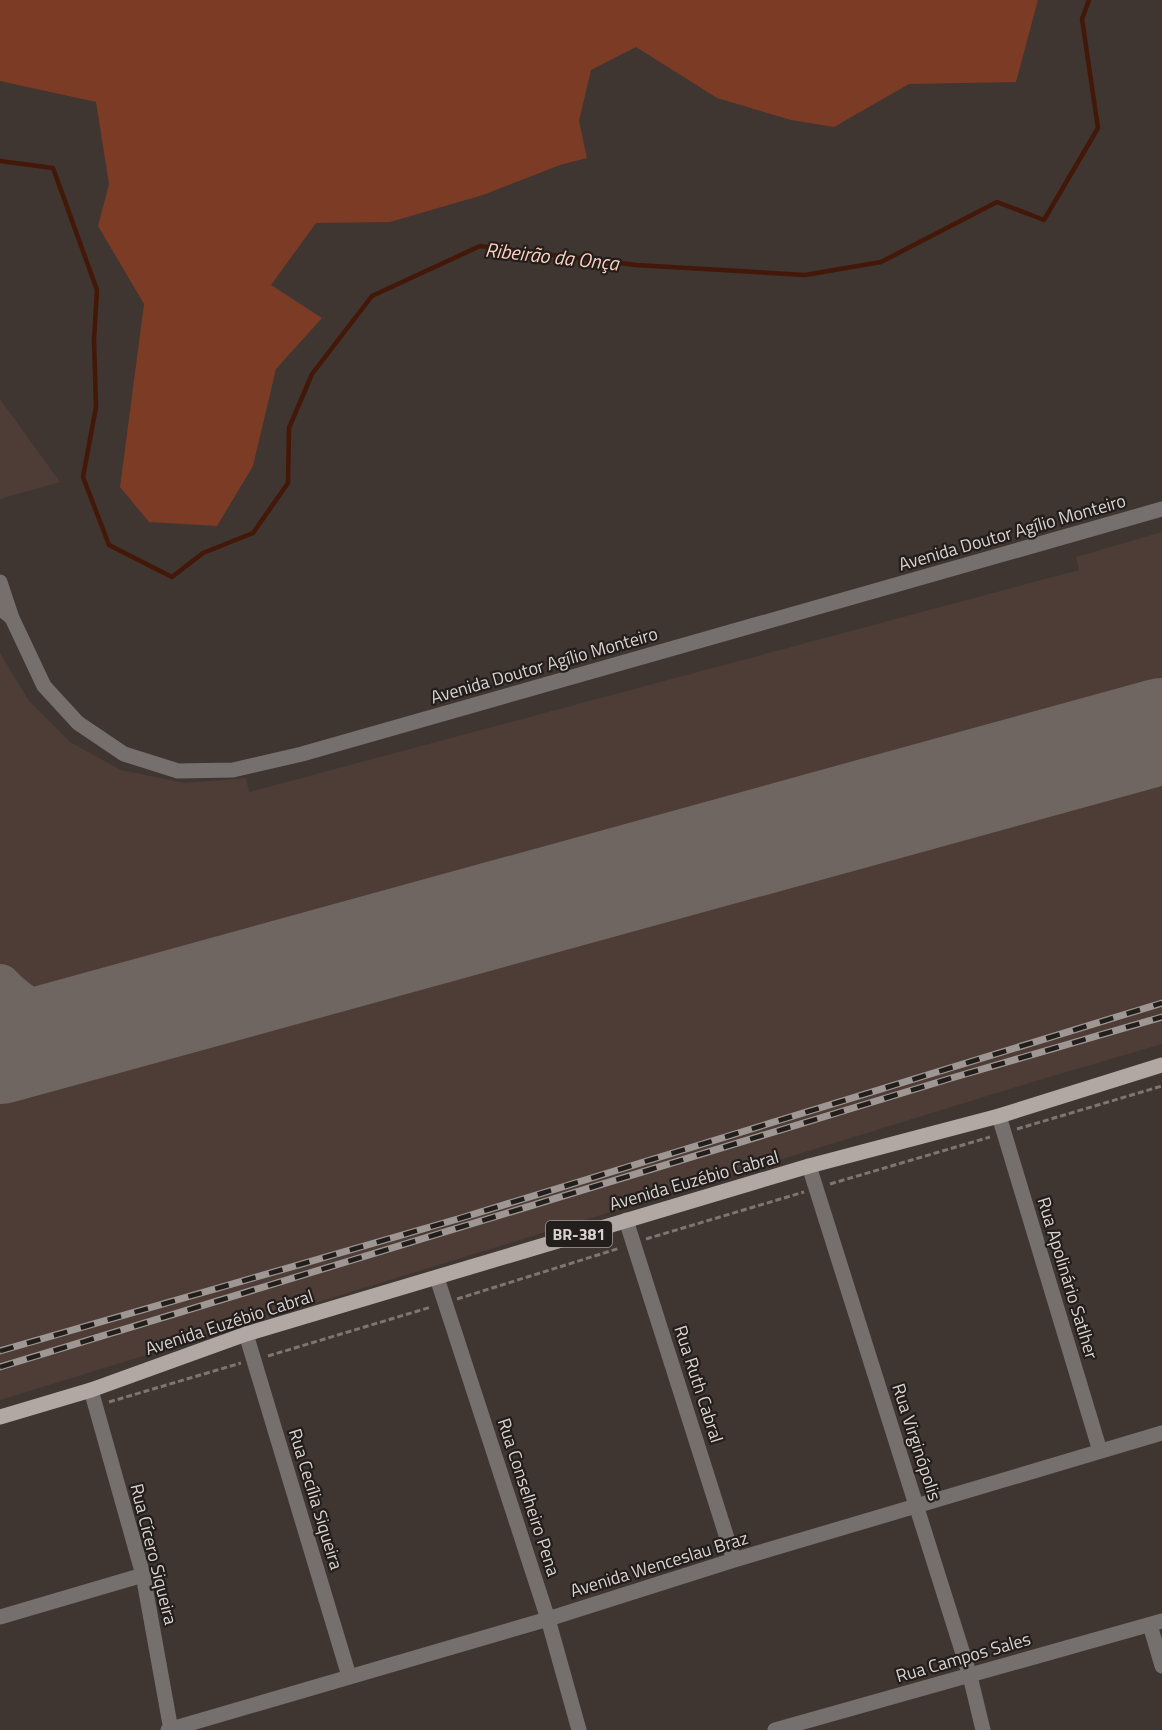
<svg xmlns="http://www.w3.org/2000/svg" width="1162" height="1730" font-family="'Titillium Web',sans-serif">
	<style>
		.built { fill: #4e3d37 }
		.green { fill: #7b3b25 }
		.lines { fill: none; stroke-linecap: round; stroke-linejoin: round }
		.stream { stroke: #441808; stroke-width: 4.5 }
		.taxiway { stroke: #6f6662; stroke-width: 42 }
		.runway { stroke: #6f6662; stroke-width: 106 }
		.path { stroke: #7e7572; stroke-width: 3; stroke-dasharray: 6 3; stroke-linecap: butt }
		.minor { stroke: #75706e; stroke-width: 15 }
		.major { stroke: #b1a7a3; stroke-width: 15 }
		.rail-casing { stroke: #9f9794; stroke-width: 7 }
		.rail { stroke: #221e1c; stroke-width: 4.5; stroke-dasharray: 14; stroke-linecap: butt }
		.labels { text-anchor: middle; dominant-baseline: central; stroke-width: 4.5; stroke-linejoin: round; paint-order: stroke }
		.shield { fill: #221e1c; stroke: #a29c9a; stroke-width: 1.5 }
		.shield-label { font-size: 16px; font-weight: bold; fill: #d9d2d0 }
		.street-label { font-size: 18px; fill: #d9d2d0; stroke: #221e1c }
		.water-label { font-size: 20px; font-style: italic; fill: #ffcdbc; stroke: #221e1c }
	</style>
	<rect width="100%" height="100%" fill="#3f3531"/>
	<path class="built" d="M0 399 60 482 0 499Z
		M1162 532V1044L1036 1081 0 1400V653L29 701 70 742 121 770 185 783 246 778 249 792 1079 570 1076 557Z"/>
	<path class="green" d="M0 0H1038L1016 82 909 84 834 127 791 120 717 98 636 47 591 70 579 121 587 158 560 165 483 195 390 222 316 223 271 285 322 318 276 369 253 466 217 526 149 522 120 487 144 304 98 226 109 184 96 102 0 81Z"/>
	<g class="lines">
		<path class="stream" d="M0 161 53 168 97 290 94 340 96 407 83 477 109 545 172 577 203 553 253 533 288 483 289 428 312 374 372 296 480 246 636 265 805 275 881 262 997 202 1044 220 1098 128 1082 19 1089 0"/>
		<path class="taxiway" d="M0 985C34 1021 66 1024 113 1020"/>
		<path class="runway" d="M0 1051 1162 731"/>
		<path class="path" d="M1017 1129 1162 1086
			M830 1184 990 1137
			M646 1239 804 1192
			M457 1299 620 1248
			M268 1356 431 1307
			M109 1402 241 1363"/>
		<path class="minor" d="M0 582 12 618
			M0 608 12 618 44 686 78 723 124 754 178 771 233 770 302 754 1162 509
			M999 1116 1100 1451
			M809 1166 970 1676 983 1730
			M626 1220 734 1560
			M437 1278 548 1619 579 1730
			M246 1334 349 1676
			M91 1390 143 1575 171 1730
			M0 1617 143 1575
			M1150 1625 1162 1666
			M168 1730 548 1619 734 1560 1162 1433
			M775 1730 1162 1621"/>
		<path class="major" d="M0 1417 91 1390 246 1334 809 1166 999 1116 1162 1065"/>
		<g class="rail-casing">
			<path id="rail" d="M0 1351 461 1218 1162 1003
				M0 1367 955 1077 1162 1017"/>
		</g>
		<use href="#rail" class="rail"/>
	</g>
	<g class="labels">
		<rect class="shield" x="546" y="1221" width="66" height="26" rx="4.5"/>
		<g class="shield-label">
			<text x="579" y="1234">BR-381</text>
		</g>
		<g class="street-label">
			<text transform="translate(1012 532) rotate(-16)">Avenida Doutor Agílio Monteiro</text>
			<text transform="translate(544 665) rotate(-16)">Avenida Doutor Agílio Monteiro</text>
			<text transform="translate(694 1180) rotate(-16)">Avenida Euzébio Cabral</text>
			<text transform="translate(1068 1278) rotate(73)">Rua Apolinário Satlher</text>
			<text transform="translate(229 1322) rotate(-18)">Avenida Euzébio Cabral</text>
			<text transform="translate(699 1384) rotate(72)">Rua Ruth Cabral</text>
			<text transform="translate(917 1442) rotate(72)">Rua Virginópolis</text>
			<text transform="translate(529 1497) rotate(72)">Rua Conselheiro Pena</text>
			<text transform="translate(316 1499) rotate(73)">Rua Cecília Siqueira</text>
			<text transform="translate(154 1554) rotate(76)">Rua Cícero Siqueira</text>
			<text transform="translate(659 1564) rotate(-17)">Avenida Wenceslau Braz</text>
			<text transform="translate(963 1657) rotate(-16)">Rua Campos Sales</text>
		</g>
		<g class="water-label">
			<text transform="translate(552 256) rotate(6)">Ribeirão da Onça</text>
		</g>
	</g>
</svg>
